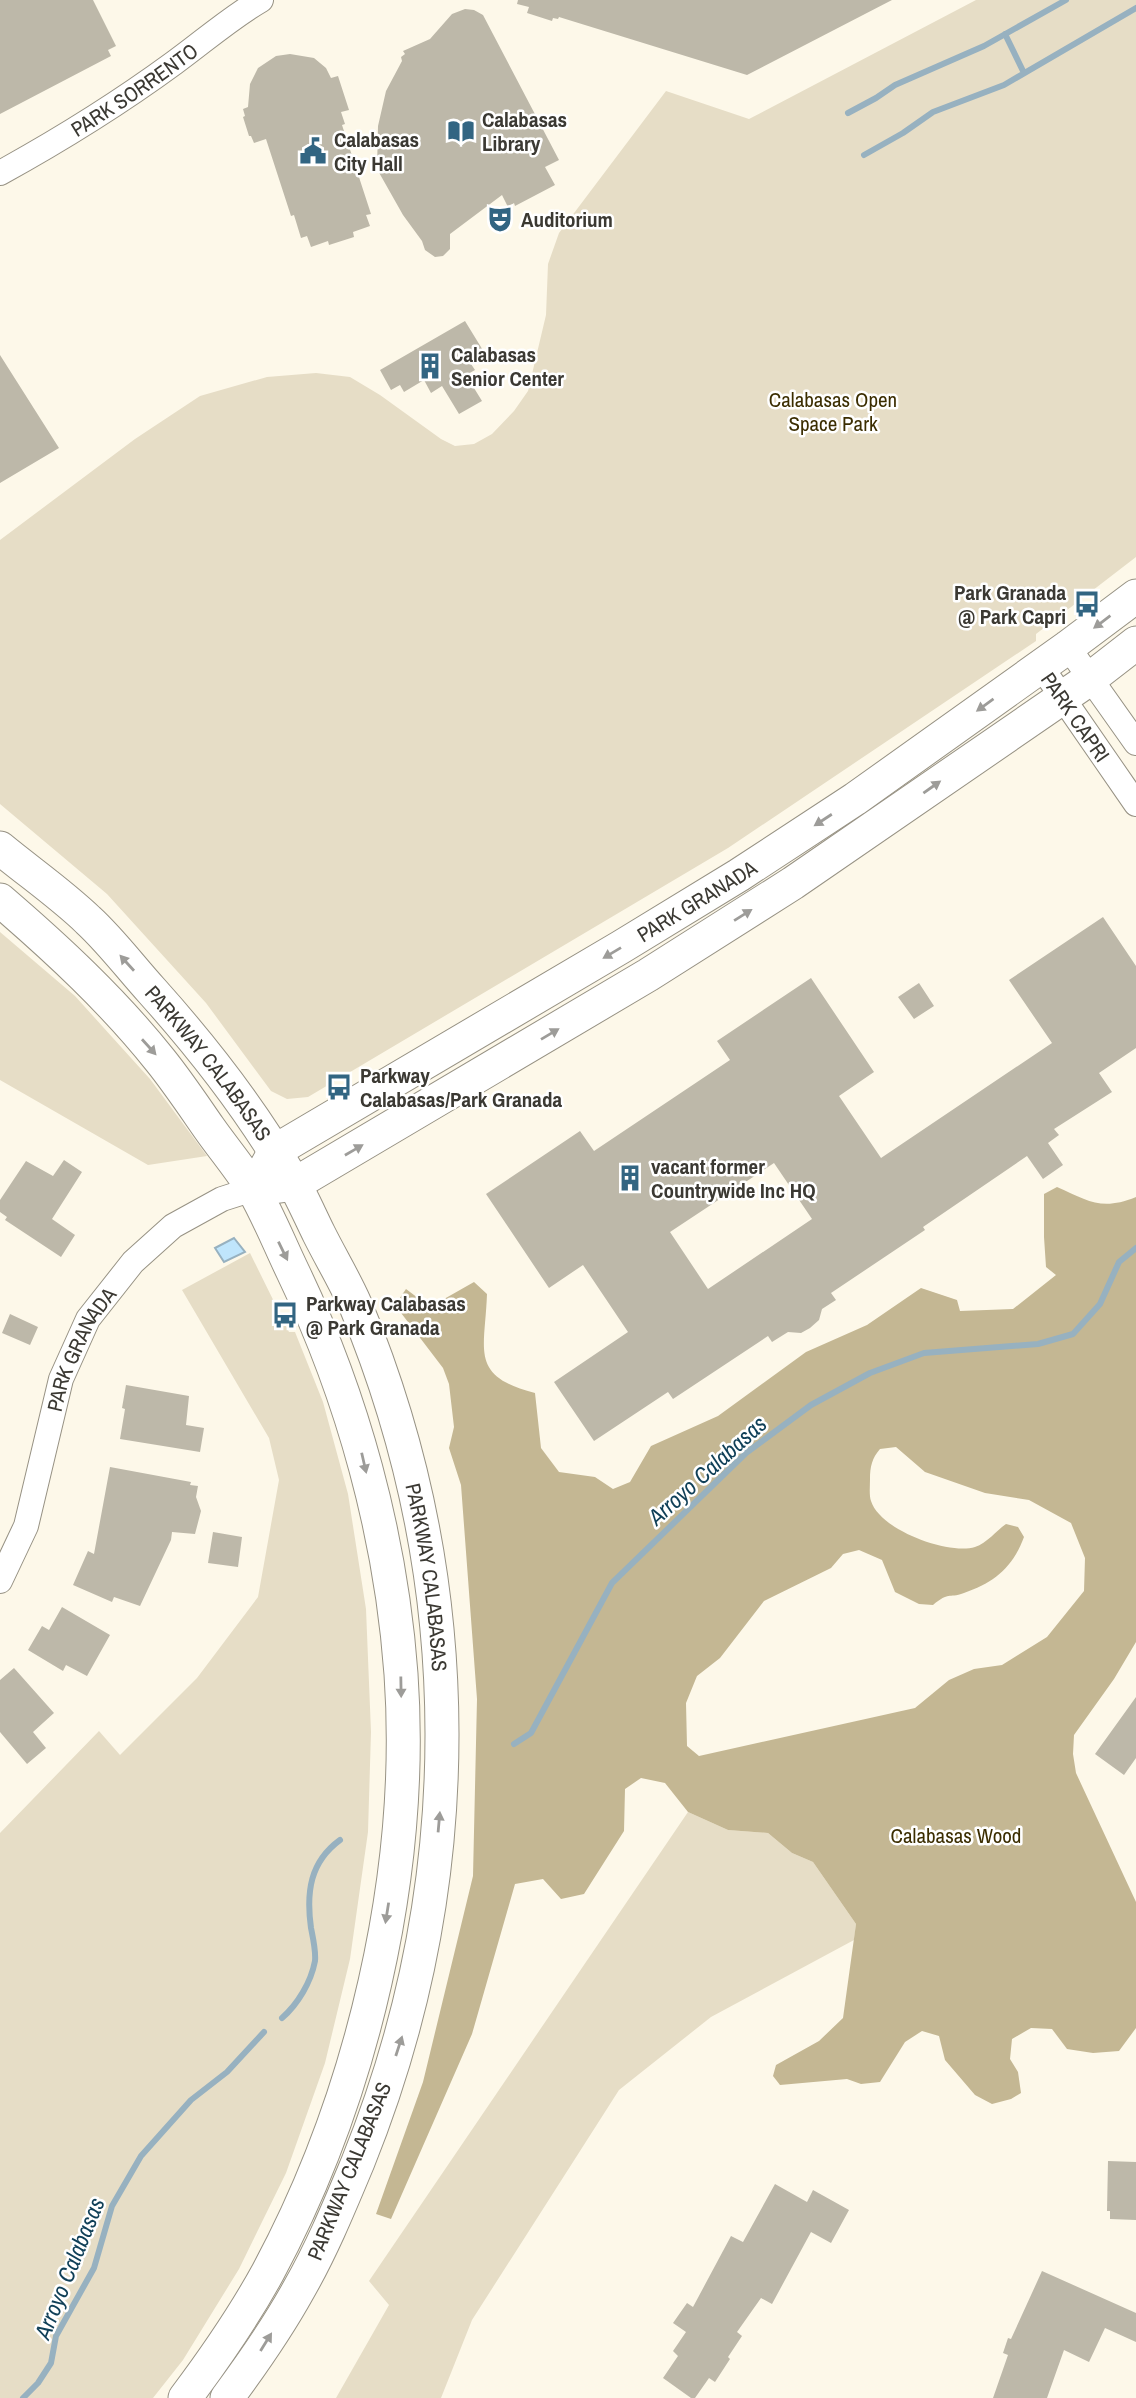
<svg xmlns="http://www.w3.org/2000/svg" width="1136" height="2398" font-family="'Archivo Narrow',sans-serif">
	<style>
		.green { fill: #e6ddc6 }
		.forest { fill: #c4b793; fill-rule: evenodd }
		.water { fill: #bfe5fc; stroke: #97b1c0; stroke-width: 2 }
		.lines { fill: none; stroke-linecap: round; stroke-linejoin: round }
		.stream { stroke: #97b1c0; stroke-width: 6 }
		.building { fill: #bdb8a9; fill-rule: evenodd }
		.street-casing { stroke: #979284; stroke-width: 26 }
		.secondary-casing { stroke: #979284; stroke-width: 35 }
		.street { stroke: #fff; stroke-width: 24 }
		.secondary { stroke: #fff; stroke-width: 33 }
		.oneway { fill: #9d9c99 }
		.labels { text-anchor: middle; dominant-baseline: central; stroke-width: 5; stroke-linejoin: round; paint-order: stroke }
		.street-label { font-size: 21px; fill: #3b3933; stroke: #fff }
		.poi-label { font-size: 21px; font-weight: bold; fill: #3b3933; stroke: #fff; text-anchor: start }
		.park-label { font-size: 21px; fill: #3b2d00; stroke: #fff }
		.water-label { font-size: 23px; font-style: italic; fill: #0f3f57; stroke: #fff }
	</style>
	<rect width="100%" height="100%" fill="#fdf8e9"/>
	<path class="green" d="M976 0H1136V557L1036 634V641L728 848 308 1097 287 1099 271 1091 206 1003 107 894 0 804V540L135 439 200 396 267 377 316 373 350 377 380 395 441 439 455 446 474 444 492 434 514 411 528 391 546 315 548 264 559 233 666 91 749 119Z
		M0 932 75 996 150 1079 207 1156 148 1165 0 1080Z
		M250 1253 289 1332H295L323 1402 348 1494 366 1609 371 1732 368 1832 350 1959 325 2063 286 2173 239 2269 183 2360 153 2398H0V1833L99 1731 120 1755 197 1678 258 1597 279 1480 269 1438 182 1290Z
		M688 1812 728 1830 768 1833 792 1853 813 1862 856 1924 854 1940 711 2017 619 2090 472 2320 441 2398H336L389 2305 369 2281Z"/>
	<path class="forest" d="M1057 1187C1088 1201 1102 1211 1136 1197V1642L1114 1679 1074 1735 1073 1754 1076 1773 1136 1902V2028L1119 2051 1093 2053 1067 2049 1052 2029 1031 2028 1012 2039 1010 2059 1018 2072 1021 2093 1011 2099 992 2104 975 2095 945 2060 939 2036 922 2031 905 2042 880 2082 861 2084 847 2079 780 2085 773 2076 776 2065 819 2041 843 2018 856 1924 813 1862 792 1853 768 1833 728 1830 688 1812 665 1783 641 1778 625 1789 624 1831 584 1894 561 1899 543 1879 515 1884 472 2034 391 2219 376 2214 423 2082 473 1876 477 1699 461 1485 449 1448 454 1427 449 1384 443 1368 395 1305 406 1289 430 1307 474 1282 487 1294C485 1351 469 1376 535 1393L541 1448 559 1472 595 1477 613 1489 630 1482 651 1446 718 1416 806 1352 867 1325 921 1288 957 1300 960 1311 1013 1309 1056 1275 1046 1267 1044 1237V1194ZM896 1447 925 1472 985 1493 1029 1500 1071 1523 1085 1558 1084 1591 1047 1637 1002 1665 974 1669 949 1680 915 1708 699 1756 687 1746 686 1703 697 1676 720 1658 764 1601 831 1568 843 1554 859 1550 882 1560 895 1592 919 1604 933 1605C950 1591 947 1599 964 1593 994 1583 1013 1567 1024 1537L1018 1527 1006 1524C996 1531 987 1543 975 1547 948 1555 880 1530 871 1501 869 1495 870 1486 870 1479 870 1467 872 1458 880 1449Z"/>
	<path class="water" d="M234 1238 245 1252 224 1262 215 1248Z"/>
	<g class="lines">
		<path class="stream" d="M1005 34 1024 73
			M848 113 876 98 895 85 984 46 1066 0
			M864 155 903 133 933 112 1004 85 1136 8
			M514 1744 531 1733 612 1583 746 1453 811 1405 870 1373 924 1353 1038 1344 1073 1334 1100 1304 1119 1262 1136 1248
			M282 2018C298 2004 311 1982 315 1961 316 1951 313 1938 311 1928 306 1892 310 1862 340 1840
			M23 2398 38 2383 51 2363 56 2336 94 2268 112 2206 141 2156 191 2100 227 2072 264 2032"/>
	</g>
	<path class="building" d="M0 0H93L116 46 108 50 111 56 0 114Z
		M518 0H892L747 75 559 17 558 19 553 18 552 21 527 13 529 7 517 4Z
		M465 9 474 10 483 15 559 160 545 167 555 185 515 206 514 203 508 207 502 195 450 234V249L443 256 435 257 425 250 422 241 403 215 377 169 378 126 386 91 402 61 401 57 405 54 403 51 430 39 452 14Z
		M290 54 314 58 326 68 331 78 338 76 349 110 341 112 345 124 342 125 371 214 366 215 370 226 353 232 354 237 329 245 328 241 311 247 307 236 301 238 294 215 291 216 266 139 254 143 251 136H249L243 117 245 116 243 109 248 107 250 84 258 68 276 56Z
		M465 321 484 352 469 361 475 370 466 375 482 401 459 414 442 386 431 393 424 380 404 392 400 385 391 390 380 370Z
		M0 355 59 448 0 483Z
		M1103 917 1136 966V1048L1099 1073 1112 1092 1054 1129 1059 1135 1048 1143 1063 1165 1043 1179 1027 1156 923 1227 925 1230 831 1293 836 1300 822 1309 819 1320 810 1328 801 1333 788 1332 772 1342 768 1336 673 1399 668 1392 594 1441 554 1382 628 1332 583 1265 549 1288 486 1194 580 1131 594 1151 730 1060 717 1041 811 978 874 1072 839 1096 881 1158 1052 1043 1009 980ZM774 1163 812 1219 708 1289 670 1232Z
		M919 983 934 1006 914 1019 898 997Z
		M64 1160 82 1172 52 1219 75 1235 61 1257 5 1220 7 1217 0 1212V1200L26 1161 53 1176Z
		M10 1314 38 1327 30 1345 2 1333Z
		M126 1385 189 1396 186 1425 204 1428 200 1452 120 1439 125 1409 122 1408Z
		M110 1467 191 1482 190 1485 198 1486 196 1497 201 1511 195 1534 172 1532 171 1540 140 1606 114 1597 112 1602 73 1585 88 1551 94 1554Z
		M213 1532 242 1537 238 1567 208 1563Z
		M62 1607 110 1635 87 1676 66 1665 63 1671 28 1650 42 1626 49 1630Z
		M14 1668 54 1713 33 1732 46 1748 27 1764 0 1732V1680Z
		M1136 1697V1758L1124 1775 1095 1754Z
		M1108 2161 1136 2162V2220L1110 2219V2211H1107Z
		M775 2184 807 2202 813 2190 849 2210 831 2243 811 2232 772 2304 761 2298 737 2332 742 2336 728 2357 730 2359 715 2382 709 2378 695 2398H691L663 2378 678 2356 673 2351 686 2332 673 2323 687 2303 693 2307 731 2236 743 2242Z
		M1042 2271 1136 2313V2342L1105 2328 1089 2362 1064 2350 1047 2398H993L1008 2355 1003 2353 1008 2338 1011 2339Z"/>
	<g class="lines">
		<g class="street-casing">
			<g id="street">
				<path id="s1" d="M0 173C60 140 118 104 174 63 203 42 230 18 261 0"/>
				<path d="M1068 647 1136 743"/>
				<path id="s2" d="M1040 665 1136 804"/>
				<path id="s3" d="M0 1581 26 1526 61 1379 88 1319 133 1262 173 1226 222 1199 253 1189"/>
			</g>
		</g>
		<g class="secondary-casing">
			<g id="secondary">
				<path id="s4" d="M0 848C29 872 61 894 88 920 111 941 131 968 152 991 204 1049 253 1112 292 1180 302 1197 310 1216 319 1234 331 1258 345 1281 355 1304 471 1582 470 1884 358 2162 340 2205 322 2249 299 2289 278 2327 253 2363 227 2398"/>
				<path d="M0 900C57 949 113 1001 160 1060 177 1081 193 1105 209 1128 223 1148 240 1168 253 1189 268 1215 280 1245 293 1272 353 1397 391 1536 401 1674 415 1874 362 2097 268 2272 244 2316 215 2358 185 2398"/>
				<path id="s5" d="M265 1169 275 1151 621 947 739 875 855 799 1068 647 1136 596"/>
				<path d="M273 1187 295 1184 648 975 793 883 1091 678 1136 643"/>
			</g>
		</g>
		<use href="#street" class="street"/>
		<use href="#secondary" class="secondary"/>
	</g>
	<defs><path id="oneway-solid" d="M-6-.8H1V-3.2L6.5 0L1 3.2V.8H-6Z" transform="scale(1.75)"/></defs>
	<g class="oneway">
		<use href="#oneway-solid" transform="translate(1102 622) rotate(143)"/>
		<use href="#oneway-solid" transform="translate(985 705) rotate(144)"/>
		<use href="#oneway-solid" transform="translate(932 787) rotate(-35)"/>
		<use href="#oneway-solid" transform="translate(823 820) rotate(147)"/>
		<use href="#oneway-solid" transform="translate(743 915) rotate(-32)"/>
		<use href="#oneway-solid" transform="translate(612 953) rotate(149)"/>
		<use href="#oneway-solid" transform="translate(127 963) rotate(-132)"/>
		<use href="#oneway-solid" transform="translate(550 1034) rotate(-31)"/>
		<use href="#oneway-solid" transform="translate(149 1047) rotate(48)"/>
		<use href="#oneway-solid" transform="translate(354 1150) rotate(-30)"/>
		<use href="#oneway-solid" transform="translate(283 1251) rotate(64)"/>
		<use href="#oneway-solid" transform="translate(364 1463) rotate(77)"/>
		<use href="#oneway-solid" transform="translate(401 1687) rotate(89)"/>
		<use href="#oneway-solid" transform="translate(439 1822) rotate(-85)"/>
		<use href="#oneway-solid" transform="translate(387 1913) rotate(99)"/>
		<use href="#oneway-solid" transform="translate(399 2046) rotate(-72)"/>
		<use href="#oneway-solid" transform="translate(266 2342) rotate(-58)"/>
	</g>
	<defs>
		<g id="library-bare" transform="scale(2.1)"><path d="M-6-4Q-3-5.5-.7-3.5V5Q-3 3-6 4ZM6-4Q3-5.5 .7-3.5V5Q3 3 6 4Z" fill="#326582" stroke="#fff" stroke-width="2.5" paint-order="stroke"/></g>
		<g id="civic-bare" transform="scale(2.1)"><path d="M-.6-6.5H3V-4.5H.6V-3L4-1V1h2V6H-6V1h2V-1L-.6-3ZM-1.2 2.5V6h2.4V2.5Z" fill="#326582" stroke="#fff" stroke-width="2.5" paint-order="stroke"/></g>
		<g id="theatre-bare" transform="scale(2.1)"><path d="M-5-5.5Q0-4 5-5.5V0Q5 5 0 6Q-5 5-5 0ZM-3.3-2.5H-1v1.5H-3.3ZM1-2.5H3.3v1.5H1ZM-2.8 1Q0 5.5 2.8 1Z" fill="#326582" stroke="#fff" stroke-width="2.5" paint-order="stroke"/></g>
		<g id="building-bare" transform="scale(2.1)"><path d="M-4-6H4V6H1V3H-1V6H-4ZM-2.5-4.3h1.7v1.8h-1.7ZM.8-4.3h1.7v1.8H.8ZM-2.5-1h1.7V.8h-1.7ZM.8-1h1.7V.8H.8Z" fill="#326582" stroke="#fff" stroke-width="2.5" paint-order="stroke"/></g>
		<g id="bus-bare" transform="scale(2.1)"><path d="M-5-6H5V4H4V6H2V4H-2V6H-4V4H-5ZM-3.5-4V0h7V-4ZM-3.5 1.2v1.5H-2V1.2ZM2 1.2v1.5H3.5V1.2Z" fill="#326582" stroke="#fff" stroke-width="2.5" paint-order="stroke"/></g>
	</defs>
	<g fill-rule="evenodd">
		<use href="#library-bare" x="461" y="131"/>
		<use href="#civic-bare" x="313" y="151"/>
		<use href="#theatre-bare" x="500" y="219"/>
		<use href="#building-bare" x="430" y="366"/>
		<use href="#bus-bare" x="1087" y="604"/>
		<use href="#bus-bare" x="339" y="1087"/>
		<use href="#building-bare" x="630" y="1178"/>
		<use href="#bus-bare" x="285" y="1315"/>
	</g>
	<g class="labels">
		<g class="street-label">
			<text stroke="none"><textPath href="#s1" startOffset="158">PARK SORRENTO</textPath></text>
			<text stroke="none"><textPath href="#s2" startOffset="63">PARK CAPRI</textPath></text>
			<text stroke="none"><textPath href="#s5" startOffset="511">PARK GRANADA</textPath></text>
			<text stroke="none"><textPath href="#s4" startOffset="301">PARKWAY CALABASAS</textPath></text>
			<text stroke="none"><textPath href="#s3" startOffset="247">PARK GRANADA</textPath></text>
			<text stroke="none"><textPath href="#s4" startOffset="868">PARKWAY CALABASAS</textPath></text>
			<text transform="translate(349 2171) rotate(-68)">PARKWAY CALABASAS</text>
		</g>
		<g class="poi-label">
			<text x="482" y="119">Calabasas<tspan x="482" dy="24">Library</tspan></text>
			<text x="334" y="139">Calabasas<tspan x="334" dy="24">City Hall</tspan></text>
			<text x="521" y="219">Auditorium</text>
			<text x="451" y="354">Calabasas<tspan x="451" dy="24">Senior Center</tspan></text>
			<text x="1066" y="592" text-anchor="end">Park Granada<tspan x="1066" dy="24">@ Park Capri</tspan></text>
			<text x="360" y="1075">Parkway<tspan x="360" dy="24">Calabasas/Park Granada</tspan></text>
			<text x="651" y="1166">vacant former<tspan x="651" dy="24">Countrywide Inc HQ</tspan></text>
			<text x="306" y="1303">Parkway Calabasas<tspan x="306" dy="24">@ Park Granada</tspan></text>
		</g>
		<g class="park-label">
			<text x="833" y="399">Calabasas Open<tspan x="833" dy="24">Space Park</tspan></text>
			<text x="956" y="1835">Calabasas Wood</text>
		</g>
		<g class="water-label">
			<text transform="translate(707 1470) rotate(-42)">Arroyo Calabasas</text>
			<text transform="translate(69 2268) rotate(-68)">Arroyo Calabasas</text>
		</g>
	</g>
</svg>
